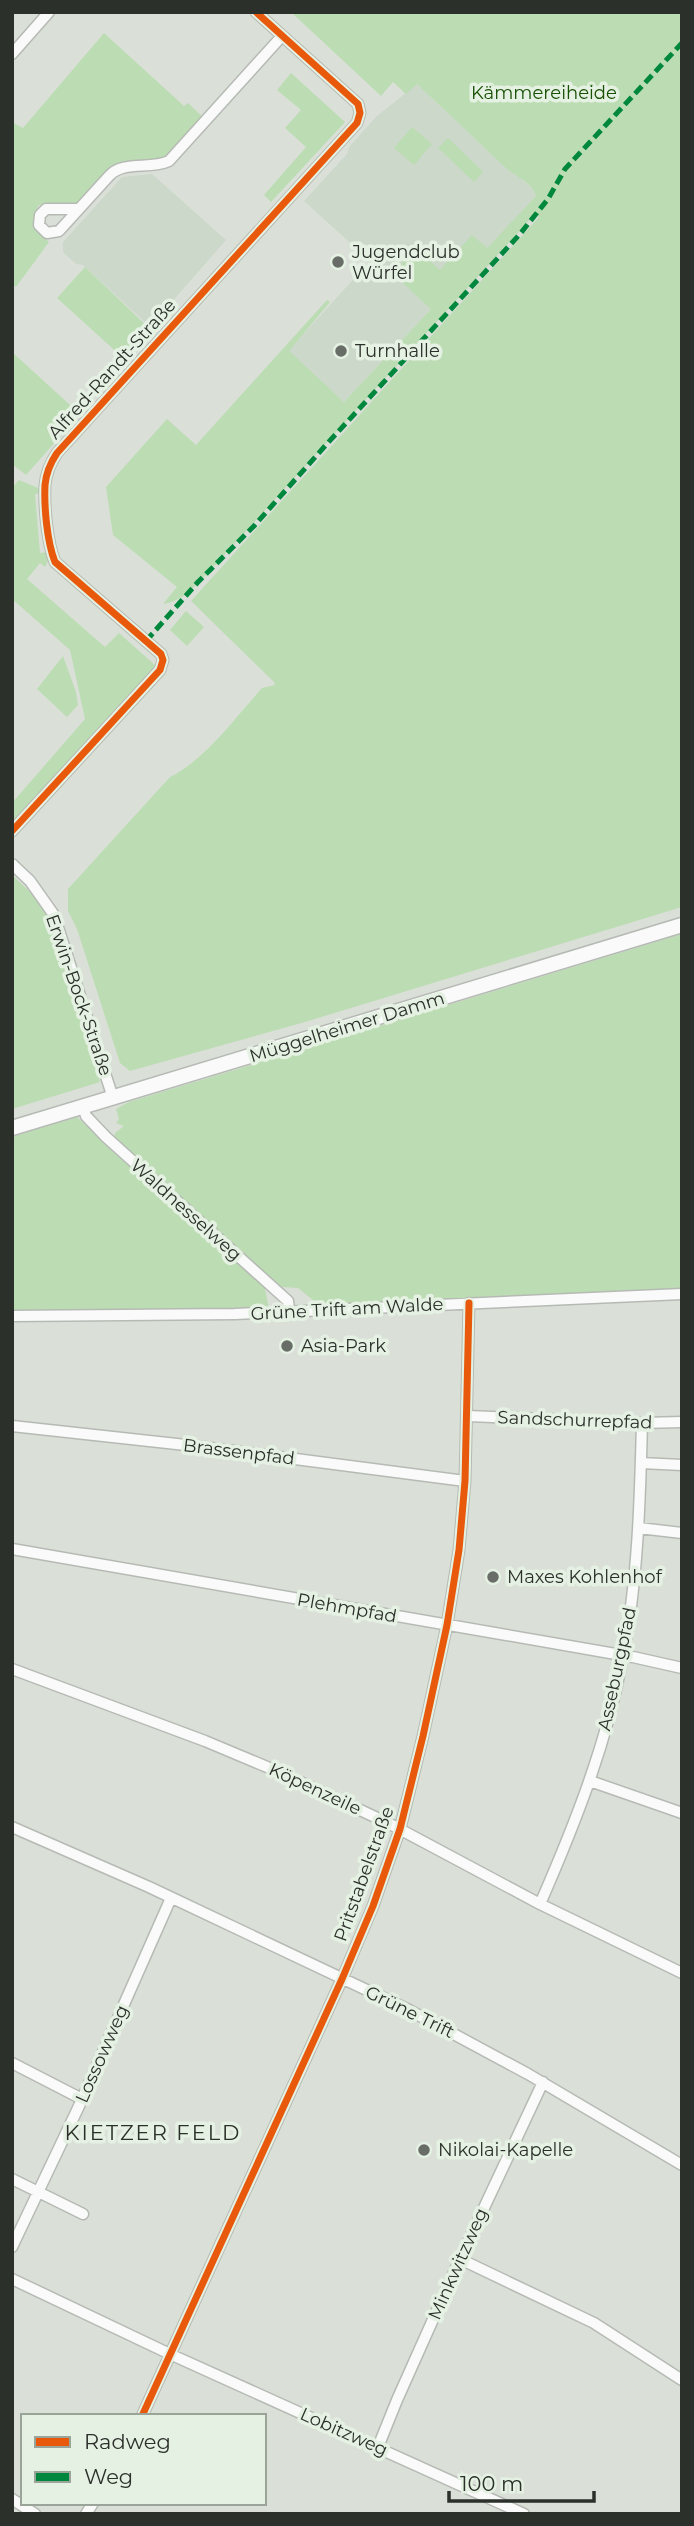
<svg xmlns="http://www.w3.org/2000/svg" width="694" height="2526" font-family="Montserrat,sans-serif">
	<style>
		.built { fill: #ccd8c9 }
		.green { fill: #bcdcb3 }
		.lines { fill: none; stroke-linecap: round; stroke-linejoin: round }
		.minor-casing { stroke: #b6bab4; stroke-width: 13 }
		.major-casing { stroke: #b6bab4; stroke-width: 17 }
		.minor { stroke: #f9faf9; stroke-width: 10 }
		.major { stroke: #f9faf9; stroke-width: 14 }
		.quiet { stroke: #00873e; stroke-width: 5; stroke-dasharray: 10 5; stroke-linecap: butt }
		.cycleway-casing { stroke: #e5f1e2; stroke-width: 11 }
		.cycleway { stroke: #e8590c; stroke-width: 7 }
		.poi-dot { fill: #686e67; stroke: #e5f1e2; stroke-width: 2.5 }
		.labels { text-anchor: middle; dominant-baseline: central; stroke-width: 7; stroke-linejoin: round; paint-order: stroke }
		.park-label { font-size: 18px; fill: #185004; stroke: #e5f1e2 }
		.poi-label { font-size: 18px; fill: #2b302a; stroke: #e5f1e2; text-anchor: start }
		.street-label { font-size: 18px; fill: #2b302a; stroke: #e5f1e2 }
		.quarter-label { font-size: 21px; letter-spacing: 2px; fill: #2b302a; stroke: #e5f1e2 }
	</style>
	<rect width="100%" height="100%" fill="#dae0d8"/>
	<path class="built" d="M417 84 509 171 521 178 534 191 536 196 344 402 288 351 370 261 304 201 347 154 349 147 377 116Z
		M152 174 226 240 150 327 83 265 76 264 63 252V242L122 177Z"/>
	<path class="green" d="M291 12H682V907L305 1022 130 1071 120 1063 77 929 68 911V889L170 777C205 760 236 717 262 688L275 685 274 682 191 601 539 217 535 214 207 574C193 588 183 601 163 604L177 587 113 535 106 487 167 419 196 445 327 300 330 302 289 351 344 402 431 309 393 274 415 248 440 270 472 235 487 248 536 196C532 184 519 177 509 171L417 84 406 94 393 82 381 96Z
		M104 33 184 106 188 103 204 118 165 159 120 164 77 203 39 205 35 213V228L49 242 16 287 12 284V122L23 128Z
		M291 73 345 122 271 202 264 195 306 147 285 128 301 110 277 90Z
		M412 127 432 144 414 165 394 148Z
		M448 138 483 172 474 182 438 148Z
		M85 267 149 328 122 357 57 298Z
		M12 352 80 414 26 475 12 464V377L14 376 12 374Z
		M19 480 38 488 41 493 35 494 40 553 47 552 49 559 45 567 40 563 27 579 105 647 119 633 156 666 12 822V803L85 719 70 650 12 599V488Z
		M186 611 204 627 187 646 170 630Z
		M63 656 76 692 78 705 67 717 37 689Z
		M12 875 39 900 58 931 62 962 100 1082 12 1109Z
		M682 934V1289L319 1305 298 1288 280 1287 264 1275 114 1138 115 1133 124 1126 116 1123 119 1119 116 1109 129 1102Z
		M77 1117 123 1161 264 1284 269 1309 12 1313V1137Z"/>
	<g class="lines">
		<g class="minor-casing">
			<path id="minor" d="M12 54 49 12
				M79 209H46L40 215 39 225 47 233 59 231 109 176C123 160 150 170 169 161L282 36
				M12 831 160 670 163 660 161 654 55 562C47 542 44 507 45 485 46 474 51 462 57 453L357 123 360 113 358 104 256 12
				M12 864 30 881 54 915 113 1098
				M83 1107 86 1116 106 1137 288 1301 289 1310
				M12 1316 235 1314 682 1294
				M468 1416 642 1423 682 1422
				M12 1426 195 1446 465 1481
				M641 1463 682 1465
				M639 1528 682 1533
				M12 1549 633 1657 682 1668
				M12 1669 205 1741 279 1772 390 1824 540 1904 682 1973
				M590 1781 682 1813
				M12 1827 149 1887 409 2010 528 2074 682 2165
				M540 1904C575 1824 607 1743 623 1656 638 1579 640 1501 642 1423
				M12 2063 82 2099
				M12 2179 83 2214
				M12 2247 79 2106 171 1898
				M460 2259 594 2323 682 2380
				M12 2279 172 2355 524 2514
				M142 2416 342 1979 373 1906 400 1829 423 1736 447 1625 459 1550 465 1481 469 1303
				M378 2447 397 2400 460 2259 543 2082
				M12 2499 35 2514
				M86 2514 93 2503"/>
		</g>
		<g class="major-casing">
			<path id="major" d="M12 1128 682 925"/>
		</g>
		<use href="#minor" class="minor"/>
		<use href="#major" class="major"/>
		<path class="quiet" d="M146 641 198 582 254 526 325 446 520 234 548 199 565 169 682 43"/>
		<g class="cycleway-casing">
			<path id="cycleway" d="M12 831 160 670 163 660 161 654 55 562C47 542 44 507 45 485 46 474 51 462 57 453L357 123 360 113 358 104 256 12
				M142 2416 342 1979 373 1906 400 1829 423 1736 447 1625 459 1550 465 1481 469 1303"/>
		</g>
		<use href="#cycleway" class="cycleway"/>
	</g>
	<g class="poi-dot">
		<circle cx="338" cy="262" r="7"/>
		<circle cx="341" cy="351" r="7"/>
		<circle cx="287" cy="1346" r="7"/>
		<circle cx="493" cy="1577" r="7"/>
		<circle cx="424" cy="2150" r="7"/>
	</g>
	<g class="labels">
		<g class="park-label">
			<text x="544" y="93">Kämmereiheide</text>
		</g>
		<g class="poi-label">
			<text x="352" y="252">Jugendclub<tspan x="352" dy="21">Würfel</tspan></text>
			<text x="355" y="351">Turnhalle</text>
			<text x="301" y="1346">Asia-Park</text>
			<text x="507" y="1577">Maxes Kohlenhof</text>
			<text x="438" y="2150">Nikolai-Kapelle</text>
		</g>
		<g class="street-label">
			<text transform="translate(112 369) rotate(-48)">Alfred-Randt-Straße</text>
			<text transform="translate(79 995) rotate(71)">Erwin-Bock-Straße</text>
			<text transform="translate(347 1027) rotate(-17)">Müggelheimer Damm</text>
			<text transform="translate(186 1210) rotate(42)">Waldnesselweg</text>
			<text transform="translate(347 1309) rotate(-3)">Grüne Trift am Walde</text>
			<text transform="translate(575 1420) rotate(2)">Sandschurrepfad</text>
			<text transform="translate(239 1452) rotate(7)">Brassenpfad</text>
			<text transform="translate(347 1608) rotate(10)">Plehmpfad</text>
			<text transform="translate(617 1669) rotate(-78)">Asseburgpfad</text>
			<text transform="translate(315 1789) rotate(25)">Köpenzeile</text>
			<text transform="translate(364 1874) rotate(-70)">Pritstabelstraße</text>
			<text transform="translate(410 2012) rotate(26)">Grüne Trift</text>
			<text transform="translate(102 2054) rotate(-66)">Lossowweg</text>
			<text transform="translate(458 2264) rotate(-66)">Minkwitzweg</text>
			<text transform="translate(344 2432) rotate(24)">Lobitzweg</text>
		</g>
		<g class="quarter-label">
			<text x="153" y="2132">KIETZER FELD</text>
		</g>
	</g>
	<rect width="694" height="2526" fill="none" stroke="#2b302a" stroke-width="28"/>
	<rect x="21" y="2414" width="245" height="91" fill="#e5f1e2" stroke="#9ba498" stroke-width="2"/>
	<rect x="35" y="2437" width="35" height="10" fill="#e8590c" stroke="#9ba498" stroke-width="2"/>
	<text x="84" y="2449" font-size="21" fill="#2b302a">Radweg</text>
	<rect x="35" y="2472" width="35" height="10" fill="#00873e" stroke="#9ba498" stroke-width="2"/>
	<text x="84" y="2484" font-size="21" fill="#2b302a">Weg</text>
	<path d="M449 2491v10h145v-10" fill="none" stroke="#2b302a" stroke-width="3.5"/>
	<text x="460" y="2491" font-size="21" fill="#2b302a" stroke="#e5f1e2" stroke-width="5" paint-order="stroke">100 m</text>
</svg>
